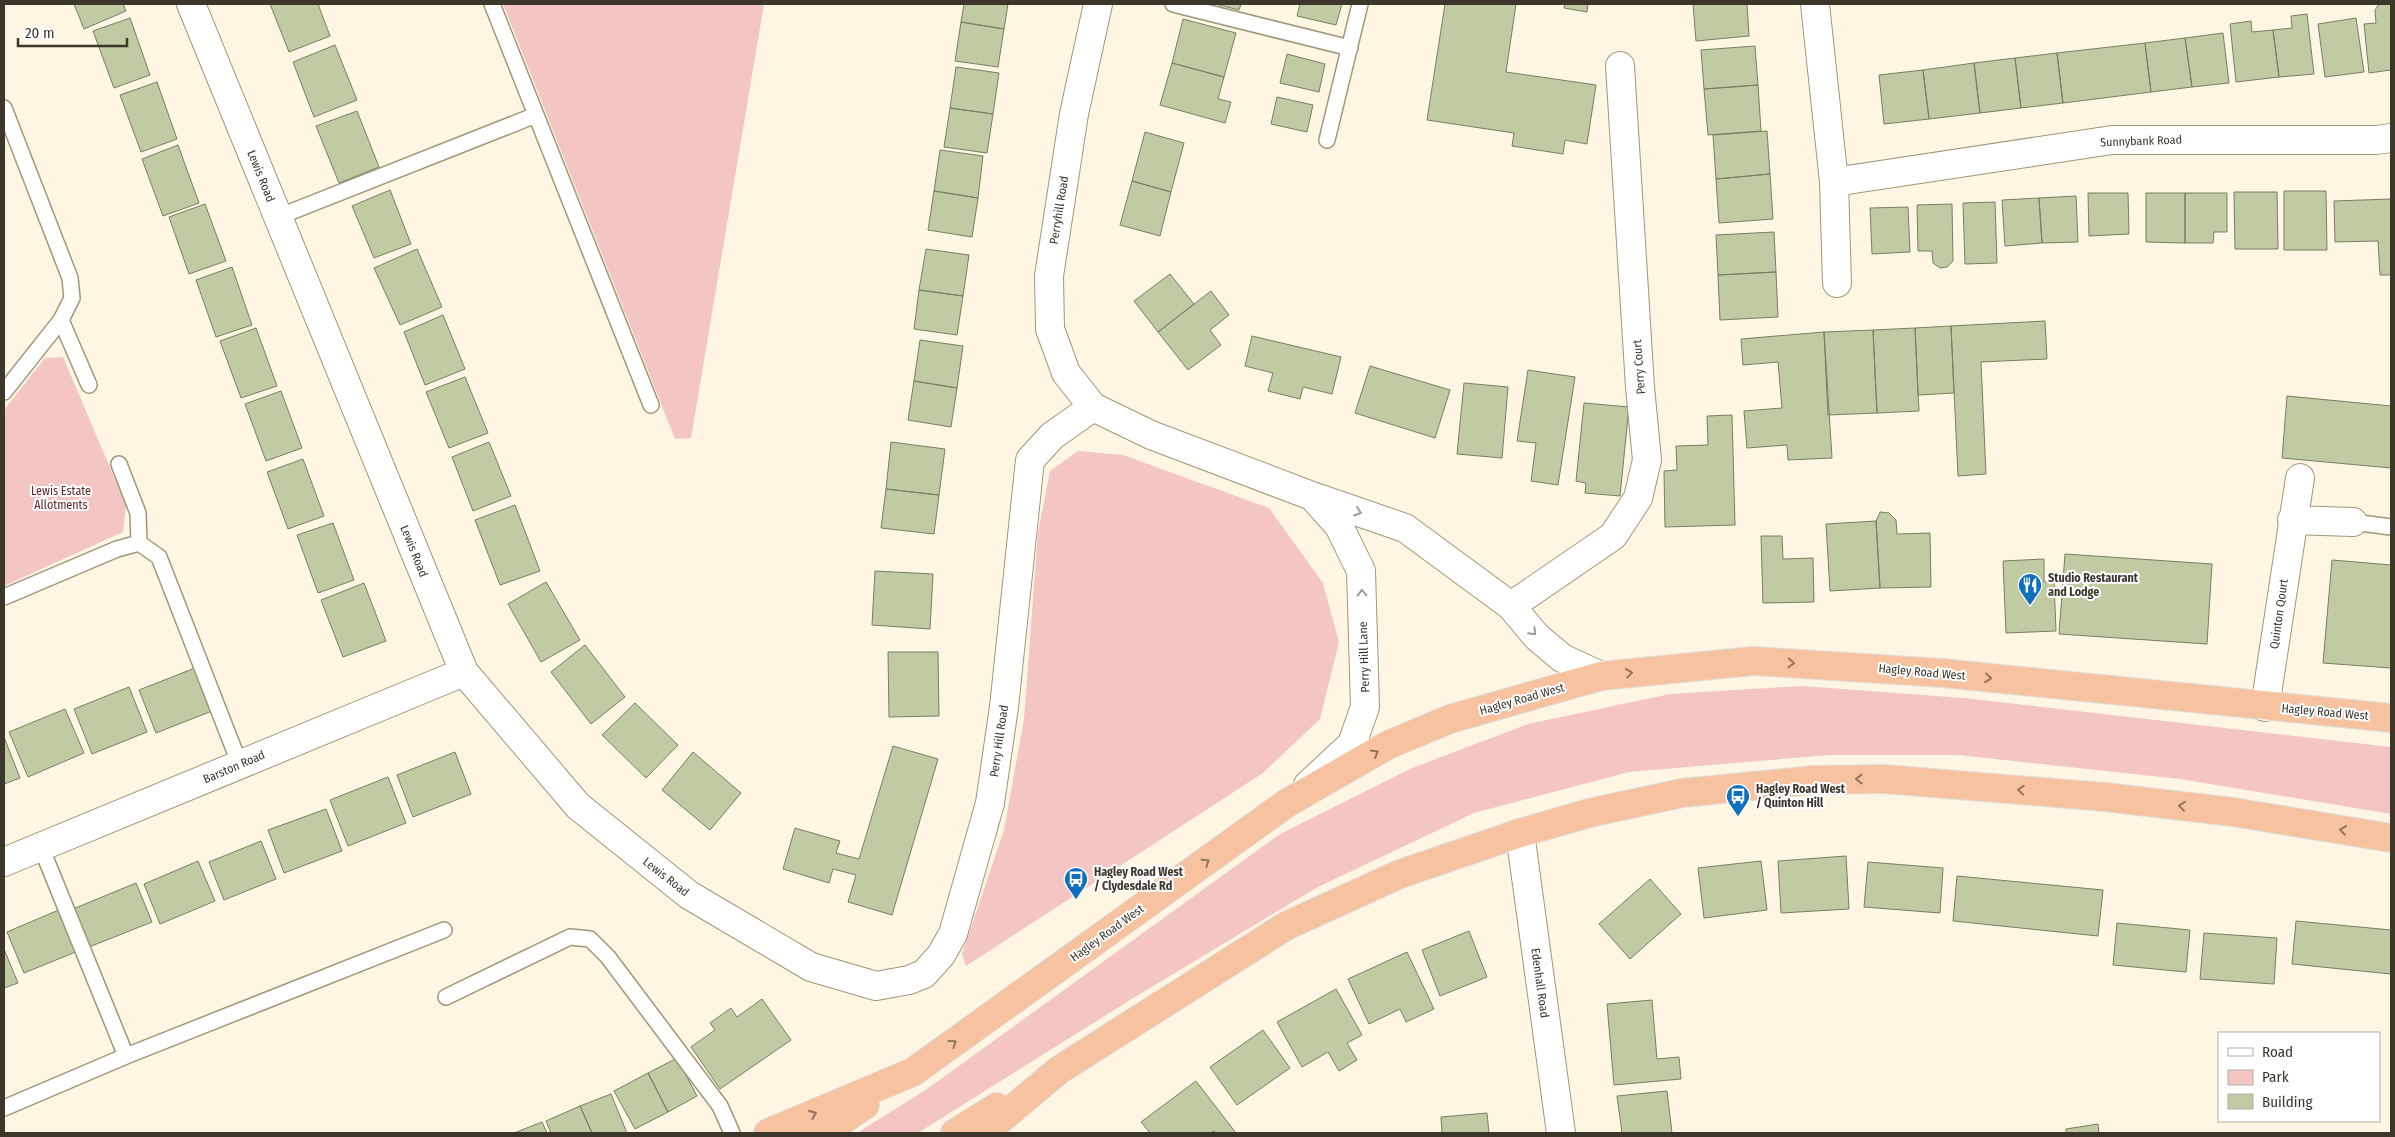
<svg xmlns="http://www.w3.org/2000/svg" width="2395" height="1137" font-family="'Fira Sans Condensed',sans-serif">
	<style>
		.green { fill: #f3c6c3 }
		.building { fill: #c0cba3; stroke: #777f62 }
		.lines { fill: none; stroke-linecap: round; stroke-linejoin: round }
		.lane-casing { stroke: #a29679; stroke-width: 18 }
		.street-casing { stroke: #a29679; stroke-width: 30 }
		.secondary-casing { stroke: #a29679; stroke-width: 30 }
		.highway-casing { stroke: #e0dfdd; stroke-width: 30 }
		.lane { stroke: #fff; stroke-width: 15 }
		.street { stroke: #fff; stroke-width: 28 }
		.secondary { stroke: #fff; stroke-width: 28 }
		.highway { stroke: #f7c29f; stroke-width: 28 }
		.oneway { stroke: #9e9b94 }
		.oneway2 { stroke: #90765f }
		.labels { text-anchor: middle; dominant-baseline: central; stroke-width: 4; stroke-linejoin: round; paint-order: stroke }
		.street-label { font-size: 12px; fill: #3c372a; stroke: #fff }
		.park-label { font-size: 12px; fill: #622727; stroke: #fff }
		.poi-label { font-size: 12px; font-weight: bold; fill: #3c372a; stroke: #fff; text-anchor: start }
	</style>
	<rect width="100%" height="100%" fill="#fef6e3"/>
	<path class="green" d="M503 4H764L691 438 675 439Z
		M63 357 126 505 123 532 4 586V410L45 358Z
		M1078 451 1123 455 1269 508 1323 583 1339 642 1320 719 1263 773 966 966 962 954 1004 830 1024 719 1038 532 1050 471Z
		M1802 686 1964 698 2391 747V814L2180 779 1958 755H1829L1629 772 1474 813 1316 888 1130 1000 918 1133H857L927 1089 1280 834 1412 768 1528 724 1670 694Z"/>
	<path class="building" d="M74 4H123L126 11 84 29Z
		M270 4H318L330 36 289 52Z
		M964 4H1008L1004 29 961 22Z
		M1215 4H1241L1239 10Z
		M1300 4H1342L1336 25 1297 16Z
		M1445 4H1516L1506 72 1596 85 1587 144 1565 140 1563 154 1512 146 1514 133 1427 120Z
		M1565 4H1588L1587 12 1564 8Z
		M1693 4H1747L1749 36 1696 41Z
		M2379 4H2391V70L2369 73 2364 24 2376 23 2375 10Z
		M2307 14 2314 74 2279 77 2273 30 2292 28 2291 16Z
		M130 18 150 75 114 88 93 31Z
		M2356 18 2364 72 2325 77 2318 24Z
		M1183 19 1236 33 1224 77 1172 63Z
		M2251 21 2252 32 2273 30 2279 77 2236 82 2230 24Z
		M961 22 1004 29 998 67 955 61Z
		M2223 33 2229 83 2192 87 2185 38Z
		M2185 38 2192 87 2151 92 2145 43Z
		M2145 43 2151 92 2063 103 2057 53Z
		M335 45 357 100 314 117 293 62Z
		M1755 46 1758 85 1704 89 1701 50Z
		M2057 53 2063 103 2021 108 2015 58Z
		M1287 54 1325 64 1319 92 1280 83Z
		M2015 58 2021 108 1980 113 1974 63Z
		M1172 63 1224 77 1218 99 1231 102 1225 123 1160 105Z
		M1974 63 1980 113 1929 119 1923 70Z
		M956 67 999 73 993 114 950 108Z
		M1923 70 1929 119 1884 124 1879 75Z
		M157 82 177 139 141 152 120 95Z
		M1758 85 1761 131 1708 135 1704 89Z
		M1277 97 1313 105 1307 132 1271 124Z
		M950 108 993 114 987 153 944 147Z
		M357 111 379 167 339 183 316 126Z
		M1767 131 1770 174 1716 179 1713 135Z
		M1145 132 1184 143 1171 192 1132 181Z
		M178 145 199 203 163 216 142 159Z
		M940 150 983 156 978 198 934 191Z
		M1770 174 1773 219 1719 223 1716 179Z
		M1132 181 1171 192 1160 236 1120 225Z
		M390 190 411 244 374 258 352 206Z
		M934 191 978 198 972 237 928 230Z
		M2284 191H2326L2327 250H2284Z
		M2234 192H2277L2278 249H2235Z
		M2088 193H2128L2129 234 2089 236Z
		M2146 193H2185V243L2146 242Z
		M2185 193H2227V232H2214L2213 243H2185Z
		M2076 196 2078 242 2042 243 2039 198Z
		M2039 198 2042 243 2005 246 2002 200Z
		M2391 199V275H2380L2378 241 2335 242 2334 201Z
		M1995 202 1997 263 1965 264 1963 203Z
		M205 204 226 261 189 274 169 217Z
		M1952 204 1953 261 1947 267 1940 268 1933 263 1932 251H1918L1917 205Z
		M1908 207 1910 252 1872 254 1870 208Z
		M1774 232 1776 272 1718 275 1716 235Z
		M417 249 442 307 400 325 374 268Z
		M926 249 969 255 963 296 919 290Z
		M232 267 252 325 216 337 196 280Z
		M1776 272 1778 317 1720 320 1718 275Z
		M1170 274 1194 304 1158 332 1134 301Z
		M919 290 963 296 957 335 914 329Z
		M1211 291 1229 315 1210 330 1221 345 1188 370 1158 332Z
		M443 315 465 369 425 385 404 332Z
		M2045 321 2047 359 1981 362 1986 474 1958 476 1951 326Z
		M1951 326 1954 393 1918 395 1915 328Z
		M256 328 277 386 241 398 220 341Z
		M1915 328 1919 411 1877 413 1873 330Z
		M1873 330 1877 413 1828 415 1824 332Z
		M1824 332 1832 458 1788 460 1787 445 1747 448 1744 411 1782 408 1778 362 1743 365 1741 339Z
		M1252 336 1341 357 1332 394 1303 387 1300 399 1268 391 1273 373 1245 366Z
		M920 340 963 346 957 388 914 381Z
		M1370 366 1450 390 1435 438 1355 413Z
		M1528 370 1575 377 1558 485 1531 481 1536 443 1517 441Z
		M465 377 488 433 449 448 426 392Z
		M914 381 957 388 951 427 908 420Z
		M1464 383 1508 387 1502 458 1457 454Z
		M281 391 302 448 266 461 245 404Z
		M2287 396 2391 406V468L2282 458Z
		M1584 403 1629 407 1620 496 1585 493 1586 483 1576 481Z
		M1732 415 1735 525 1665 527 1664 471 1677 470 1676 446 1708 445 1707 416Z
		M489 442 511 496 473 511 452 457Z
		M891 442 945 449 939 495 886 489Z
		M303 459 324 516 288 529 267 472Z
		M886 489 939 495 934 534 881 528Z
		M515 505 540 571 500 585 475 520Z
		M1880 512 1889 513 1896 520 1897 534 1930 533 1931 587 1880 588 1876 521Z
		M1876 521 1880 588 1830 591 1826 524Z
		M333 523 354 580 318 593 297 535Z
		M1761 536H1782L1783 559 1813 558 1814 602 1763 603Z
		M2065 554 2212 564 2207 644 2059 634Z
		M2044 559V582L2054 581 2056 631 2006 633 2003 561Z
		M2332 560 2391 565V668L2323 663Z
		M875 571 933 574 930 629 872 625Z
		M546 582 580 640 541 662 508 604Z
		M364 583 386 641 343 657 321 600Z
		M585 645 625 697 591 724 551 672Z
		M888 652H938L939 716 889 717Z
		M195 668 212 711 156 733 139 690Z
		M129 687 147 732 92 754 74 709Z
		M635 703 678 745 646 778 602 735Z
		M65 709 84 753 28 777 9 732Z
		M4 737 20 778 4 784Z
		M893 746 938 759 892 915 848 902 856 875 833 869 829 883 783 869 795 828 840 841 836 853 859 859Z
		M455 752 471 794 413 817 397 775Z
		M693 752 741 793 710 830 662 790Z
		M388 777 406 823 348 846 330 800Z
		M326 809 342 851 284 873 268 830Z
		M261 841 276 879 224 900 209 862Z
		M1846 856 1849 909 1781 913 1778 861Z
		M198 861 215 901 160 924 144 884Z
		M1761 861 1767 910 1704 918 1698 868Z
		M1868 862 1943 868 1940 913 1864 907Z
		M1957 876 2103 890 2098 936 1953 921Z
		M1650 879 1681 914 1630 959 1599 924Z
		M136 883 152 922 89 947 73 909Z
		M61 909 78 951 24 973 7 932Z
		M2296 921 2391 930V974L2292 964Z
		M2117 923 2190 930 2186 972 2113 965Z
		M1469 931 1487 977 1440 996 1422 950Z
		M2204 933 2277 938 2274 984 2200 979Z
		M4 949 18 983 4 988Z
		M1407 952 1434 1009 1406 1022 1400 1009 1369 1024 1348 979Z
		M1336 989 1362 1035 1347 1043 1357 1060 1339 1071 1328 1052 1302 1067 1277 1022Z
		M762 999 791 1040 720 1089 691 1047 715 1030 710 1023 731 1008 737 1017Z
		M1652 1000 1657 1059 1679 1057 1681 1079 1614 1085 1607 1004Z
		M1263 1030 1290 1068 1237 1105 1210 1067Z
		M677 1058 697 1096 668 1112 648 1073Z
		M648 1073 668 1112 635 1129 614 1091Z
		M1196 1081 1236 1133H1216L1214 1131 1210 1133H1150L1141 1122Z
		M1667 1091 1672 1133H1622L1617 1096Z
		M611 1094 627 1133H592L580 1106Z
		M580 1106 592 1133H551L546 1121Z
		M1487 1113 1489 1133H1442L1441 1117Z
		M542 1122 547 1133H514Z
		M2098 1124 2099 1133H2066V1129Z"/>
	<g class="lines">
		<g class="lane-casing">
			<path id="lane" d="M492 4 651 405
				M1173 4 1350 48
				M4 108 70 278 72 298 61 320 4 392
				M1327 140 1360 4
				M278 217 536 115
				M61 320 89 385
				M119 464 138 513 139 543
				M2353 522 2391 527
				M4 597 117 549 139 543 159 557 240 765
				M41 847 126 1056
				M446 997 570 937 590 939 608 957 720 1106 732 1133
				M4 1108 126 1056 444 930"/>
		</g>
		<g class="street-casing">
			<path id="street" d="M191 4 464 672 578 806 689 895 811 967 876 986 909 980 924 974 941 955 953 934 990 803 1004 707 1030 460 1052 436 1093 407
				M1815 4 1834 182 1837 283
				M1834 182 2112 140H2376L2391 138
				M2292 520 2353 522
				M1511 606 1613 536 1638 498 1647 460 1640 387 1620 66
				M2265 707 2300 478
				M1520 833 1561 1133
				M4 862 464 672"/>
		</g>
		<g class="secondary-casing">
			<path id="secondary" d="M1098 4 1074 114 1049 276 1050 329 1066 373 1093 407 1151 435 1312 496 1405 528 1511 606 1536 636 1562 658 1601 676
				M1308 785 1352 744 1365 707 1361 571 1339 526 1313 497"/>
		</g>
		<g class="highway-casing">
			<path id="highway" d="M768 1133 913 1072 1287 803 1388 745 1450 719 1601 676 1753 661 1942 673 2391 718
				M823 1133 865 1105
				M955 1133 997 1107
				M984 1133 1059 1070 1286 926 1400 874 1520 833 1589 813 1682 793 1813 780 1884 779 2105 797 2233 812 2391 838"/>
		</g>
		<use href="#lane" class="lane"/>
		<use href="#street" class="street"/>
		<use href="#secondary" class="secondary"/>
		<use href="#highway" class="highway"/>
	</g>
	<defs><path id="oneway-chevron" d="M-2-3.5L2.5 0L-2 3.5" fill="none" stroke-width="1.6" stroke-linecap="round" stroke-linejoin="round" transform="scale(1.25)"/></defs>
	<g class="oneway">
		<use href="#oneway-chevron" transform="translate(1358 512) rotate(19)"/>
		<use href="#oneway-chevron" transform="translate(1362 593) rotate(-92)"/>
		<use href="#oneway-chevron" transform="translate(1533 632) rotate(47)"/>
	</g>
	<g class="oneway2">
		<use href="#oneway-chevron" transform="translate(1791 663) rotate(3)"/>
		<use href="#oneway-chevron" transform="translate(1629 673) rotate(-7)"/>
		<use href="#oneway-chevron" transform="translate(1988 678) rotate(6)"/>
		<use href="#oneway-chevron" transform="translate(1375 753) rotate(-30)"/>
		<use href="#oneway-chevron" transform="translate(1859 779) rotate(180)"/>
		<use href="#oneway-chevron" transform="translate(2021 790) rotate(-176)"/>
		<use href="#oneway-chevron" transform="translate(2182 806) rotate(-173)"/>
		<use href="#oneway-chevron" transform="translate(2343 830) rotate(-171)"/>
		<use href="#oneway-chevron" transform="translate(1206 862) rotate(-35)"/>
		<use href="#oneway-chevron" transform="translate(953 1043) rotate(-36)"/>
		<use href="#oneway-chevron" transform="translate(813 1114) rotate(-24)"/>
	</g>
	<defs>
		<g id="restaurant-pin" transform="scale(1.25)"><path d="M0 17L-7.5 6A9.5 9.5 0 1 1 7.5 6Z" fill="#1170bc" stroke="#fff"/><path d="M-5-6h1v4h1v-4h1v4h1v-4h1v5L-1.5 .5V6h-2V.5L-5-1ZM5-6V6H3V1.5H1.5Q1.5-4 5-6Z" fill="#fff"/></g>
		<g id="bus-pin" transform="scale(1.25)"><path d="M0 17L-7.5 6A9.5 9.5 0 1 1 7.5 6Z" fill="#1170bc" stroke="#fff"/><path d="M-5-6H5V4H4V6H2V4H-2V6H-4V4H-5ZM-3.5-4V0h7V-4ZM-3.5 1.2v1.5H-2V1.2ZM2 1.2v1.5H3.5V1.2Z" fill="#fff"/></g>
	</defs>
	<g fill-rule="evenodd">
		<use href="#restaurant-pin" x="2030" y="585"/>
		<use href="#bus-pin" x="1738" y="796"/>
		<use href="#bus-pin" x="1076" y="879"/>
	</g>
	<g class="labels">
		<g class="street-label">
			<text transform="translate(2141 141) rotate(-2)">Sunnybank Road</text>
			<text transform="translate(261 176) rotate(68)">Lewis Road</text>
			<text transform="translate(1059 210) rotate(-81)">Perryhill Road</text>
			<text transform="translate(1639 367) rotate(-94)">Perry Court</text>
			<text transform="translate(414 551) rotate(68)">Lewis Road</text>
			<text transform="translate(2279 614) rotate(-82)">Quinton Qourt</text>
			<text transform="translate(1364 657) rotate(-92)">Perry Hill Lane</text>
			<text transform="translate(1922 672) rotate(5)">Hagley Road West</text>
			<text transform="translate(1522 699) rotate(-16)">Hagley Road West</text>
			<text transform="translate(2325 712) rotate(5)">Hagley Road West</text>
			<text transform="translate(999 741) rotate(-82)">Perry Hill Road</text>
			<text transform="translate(234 767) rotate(-23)">Barston Road</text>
			<text transform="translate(666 877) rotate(38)">Lewis Road</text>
			<text transform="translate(1107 933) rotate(-36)">Hagley Road West</text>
			<text transform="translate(1540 983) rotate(82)">Edenhall Road</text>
		</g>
		<g class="park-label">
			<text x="61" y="491">Lewis Estate<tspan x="61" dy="14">Allotments</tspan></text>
		</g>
		<g class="poi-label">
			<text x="2048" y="578">Studio Restaurant<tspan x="2048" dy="14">and Lodge</tspan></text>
			<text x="1756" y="789">Hagley Road West<tspan x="1756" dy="14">/ Quinton Hill</tspan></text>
			<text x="1094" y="872">Hagley Road West<tspan x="1094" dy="14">/ Clydesdale Rd</tspan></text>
		</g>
	</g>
	<rect width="2395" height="1137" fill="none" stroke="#3c372a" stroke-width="10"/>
	<rect x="2218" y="1032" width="162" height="90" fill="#ffffff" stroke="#b1afaa"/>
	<rect x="2228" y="1048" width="25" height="8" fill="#ffffff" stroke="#b1afaa"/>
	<text x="2262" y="1057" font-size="15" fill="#3c372a">Road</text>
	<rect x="2228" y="1070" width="25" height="15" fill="#f3c6c3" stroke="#b1afaa"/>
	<text x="2262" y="1082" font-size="15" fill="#3c372a">Park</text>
	<rect x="2228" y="1094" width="25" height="15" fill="#c0cba3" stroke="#b1afaa"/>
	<text x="2262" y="1107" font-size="15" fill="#3c372a">Building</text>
	<path d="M18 38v8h109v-8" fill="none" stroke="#3c372a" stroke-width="2.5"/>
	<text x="25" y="38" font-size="15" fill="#3c372a" stroke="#ffffff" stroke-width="4" paint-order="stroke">20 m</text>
</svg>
